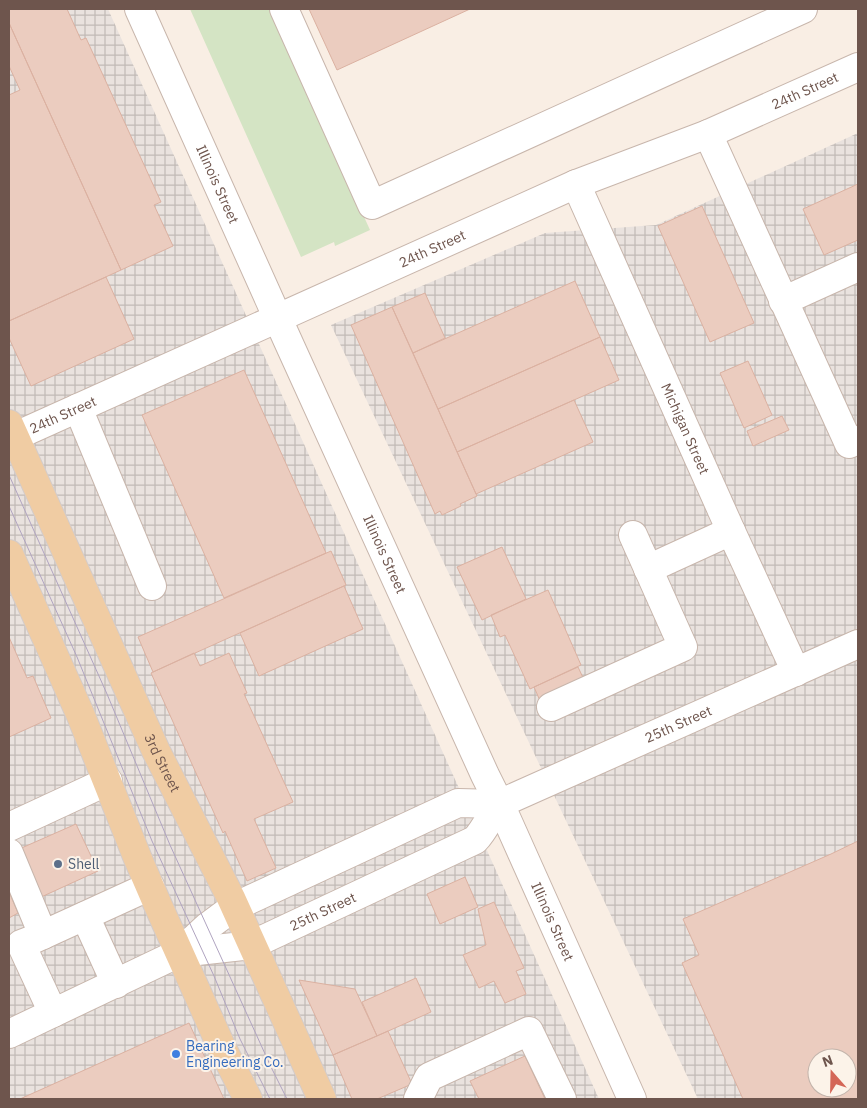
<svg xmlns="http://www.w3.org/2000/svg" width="867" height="1108" font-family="'IBM Plex Sans',sans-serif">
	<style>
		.industrial { fill: url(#industrial-grid); fill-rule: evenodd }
		.green { fill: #d4e4c4 }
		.building { fill: #ebccbf; stroke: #dbb1a1; fill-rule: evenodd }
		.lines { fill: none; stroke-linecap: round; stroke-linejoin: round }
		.minor-casing { stroke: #c8b6ac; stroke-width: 30 }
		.major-casing { stroke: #d4ccca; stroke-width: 30 }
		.minor { stroke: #fff; stroke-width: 28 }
		.major { stroke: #f0cca3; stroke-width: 28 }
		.tram { stroke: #b0a4c0; stroke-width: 1 }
		.service-dot { fill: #5c6f8a; stroke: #fcf3e9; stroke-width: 2 }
		.shop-dot { fill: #3f7fe0; stroke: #fcf3e9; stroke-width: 2 }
		.labels { text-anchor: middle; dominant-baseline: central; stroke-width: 4; stroke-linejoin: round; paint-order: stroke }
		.street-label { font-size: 14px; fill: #6e554d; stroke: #fcf3e9 }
		.service-label { font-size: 14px; fill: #4e5e75; stroke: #fcf3e9; text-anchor: start }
		.shop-label { font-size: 14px; fill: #366cbe; stroke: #fcf3e9; text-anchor: start }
	</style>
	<defs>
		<pattern id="industrial-grid" width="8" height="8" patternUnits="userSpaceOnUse" patternTransform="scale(1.25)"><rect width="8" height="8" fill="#e9e2de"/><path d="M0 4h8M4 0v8" fill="none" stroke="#c1bab6"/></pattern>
	</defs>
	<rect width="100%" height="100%" fill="#f9eee4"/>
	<path class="industrial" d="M9 9H108L599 1099H9Z
		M858 133V1099H698L331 325 545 233 656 225ZM817 1058H847V1088H817Z"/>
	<path class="green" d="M190 9H270L370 230 335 246 334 242 301 257Z"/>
	<path class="building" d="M9 9H67L81 40 86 38 161 202 154 205 173 246 121 270 9 23Z
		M309 9H470L337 70Z
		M9 23 121 270 9 321V95L20 90 9 66Z
		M858 184V240L824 255 803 209Z
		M702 206 754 323 710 342 658 226Z
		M106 277 134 339 31 386 9 338V321Z
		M575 281 600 337 438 409 413 353Z
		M425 293 445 338 413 353 392 307Z
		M392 307 477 496 460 504 461 506 442 515 440 511 435 514 351 325Z
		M600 337 619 380 457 452 438 409Z
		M748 361 772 415 744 428 720 373Z
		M244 370 326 553 224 598 142 415Z
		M574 400 593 442 476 494 457 452Z
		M782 416 789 430 753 446 747 431Z
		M502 547 526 599 482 620 457 567Z
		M331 551 346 585 153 672 138 637Z
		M344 586 363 629 259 676 240 633Z
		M548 590 581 665 530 689 505 635 500 637 491 615Z
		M9 637 27 678 33 676 51 718 9 737Z
		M194 653 200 666 229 653 247 693 244 694 293 802 254 819 276 868 247 881 225 831 223 833 151 673Z
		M578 667 586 684 541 703 534 687Z
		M76 824 98 871 39 898 17 850Z
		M858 841V1099H743L682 963 699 955 683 919 831 854ZM817 1058H847V1088H817Z
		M465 877 478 907 440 924 427 894Z
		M9 892 18 913 9 918Z
		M494 902 524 968 516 971 526 994 505 1003 494 981 479 988 463 955 486 945 478 909Z
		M416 978 431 1012 377 1036 362 1002Z
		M299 980 355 989 377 1036 333 1055Z
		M189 1023 224 1099H20Z
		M388 1031 412 1084 377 1099H352L333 1055Z
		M525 1056 545 1099H479L470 1081Z"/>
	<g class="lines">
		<g class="minor-casing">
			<g id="minor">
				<path id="s1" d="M139 9 287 339 485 775 505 815 632 1099"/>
				<path d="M284 9 372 205 803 9"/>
				<path d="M708 134 849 444 858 440"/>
				<path id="s2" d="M576 184 731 531 796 672"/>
				<path d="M783 301 858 267"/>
				<path d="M78 408 152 586"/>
				<path id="s3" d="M9 439 576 184 708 134 858 67"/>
				<path d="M648 569 731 531"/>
				<path d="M551 707 683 647 633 535"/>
				<path d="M9 827 108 781"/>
				<path d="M9 853 43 935"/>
				<path d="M85 916 116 984"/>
				<path id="s4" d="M179 953 207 927 234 907 458 803 499 804 858 644"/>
				<path d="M53 1013 21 944 34 939 150 886"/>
				<path id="s5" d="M9 1034 179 953 252 945 262 940 475 840C485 830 490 816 499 804"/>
				<path d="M418 1099 429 1077 529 1031 562 1099"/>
			</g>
		</g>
		<g class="major-casing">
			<g id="major">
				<path id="s6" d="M9 424 156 751 231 898 322 1099"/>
				<path d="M9 554 81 716 138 859 157 903 222 1048 248 1099"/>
			</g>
		</g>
		<use href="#minor" class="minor"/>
		<use href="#major" class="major"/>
		<path class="tram" d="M9 475 107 694 170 845 271 1067 287 1099
			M9 506 77 657 152 841 214 976 240 1039 270 1099"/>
	</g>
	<circle class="service-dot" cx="58" cy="864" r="5"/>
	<circle class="shop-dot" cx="176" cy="1054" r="5"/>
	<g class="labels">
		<g class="street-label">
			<text stroke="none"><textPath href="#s3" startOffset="869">24th Street</textPath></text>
			<text stroke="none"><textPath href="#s1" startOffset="192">Illinois Street</textPath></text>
			<text stroke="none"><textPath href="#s3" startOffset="464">24th Street</textPath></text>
			<text stroke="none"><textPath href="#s3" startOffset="59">24th Street</textPath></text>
			<text stroke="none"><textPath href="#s2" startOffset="268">Michigan Street</textPath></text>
			<text stroke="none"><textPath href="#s1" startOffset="598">Illinois Street</textPath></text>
			<text stroke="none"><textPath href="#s4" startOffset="556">25th Street</textPath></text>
			<text stroke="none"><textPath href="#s6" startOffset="372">3rd Street</textPath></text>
			<text stroke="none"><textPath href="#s5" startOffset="340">25th Street</textPath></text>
			<text stroke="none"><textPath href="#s1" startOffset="1002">Illinois Street</textPath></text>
		</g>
		<g class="service-label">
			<text x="68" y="864">Shell</text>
		</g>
		<g class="shop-label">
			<text x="186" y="1046">Bearing<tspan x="186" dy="16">Engineering Co.</tspan></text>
		</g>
	</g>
	<rect width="867" height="1108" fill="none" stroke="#6e554d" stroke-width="20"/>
	<g transform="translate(832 1073) rotate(340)"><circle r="24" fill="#fcf3e9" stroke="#c3b4ab"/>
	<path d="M0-4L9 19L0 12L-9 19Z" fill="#d46657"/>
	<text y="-8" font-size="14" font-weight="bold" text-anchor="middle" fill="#6e554d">N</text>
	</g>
</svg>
